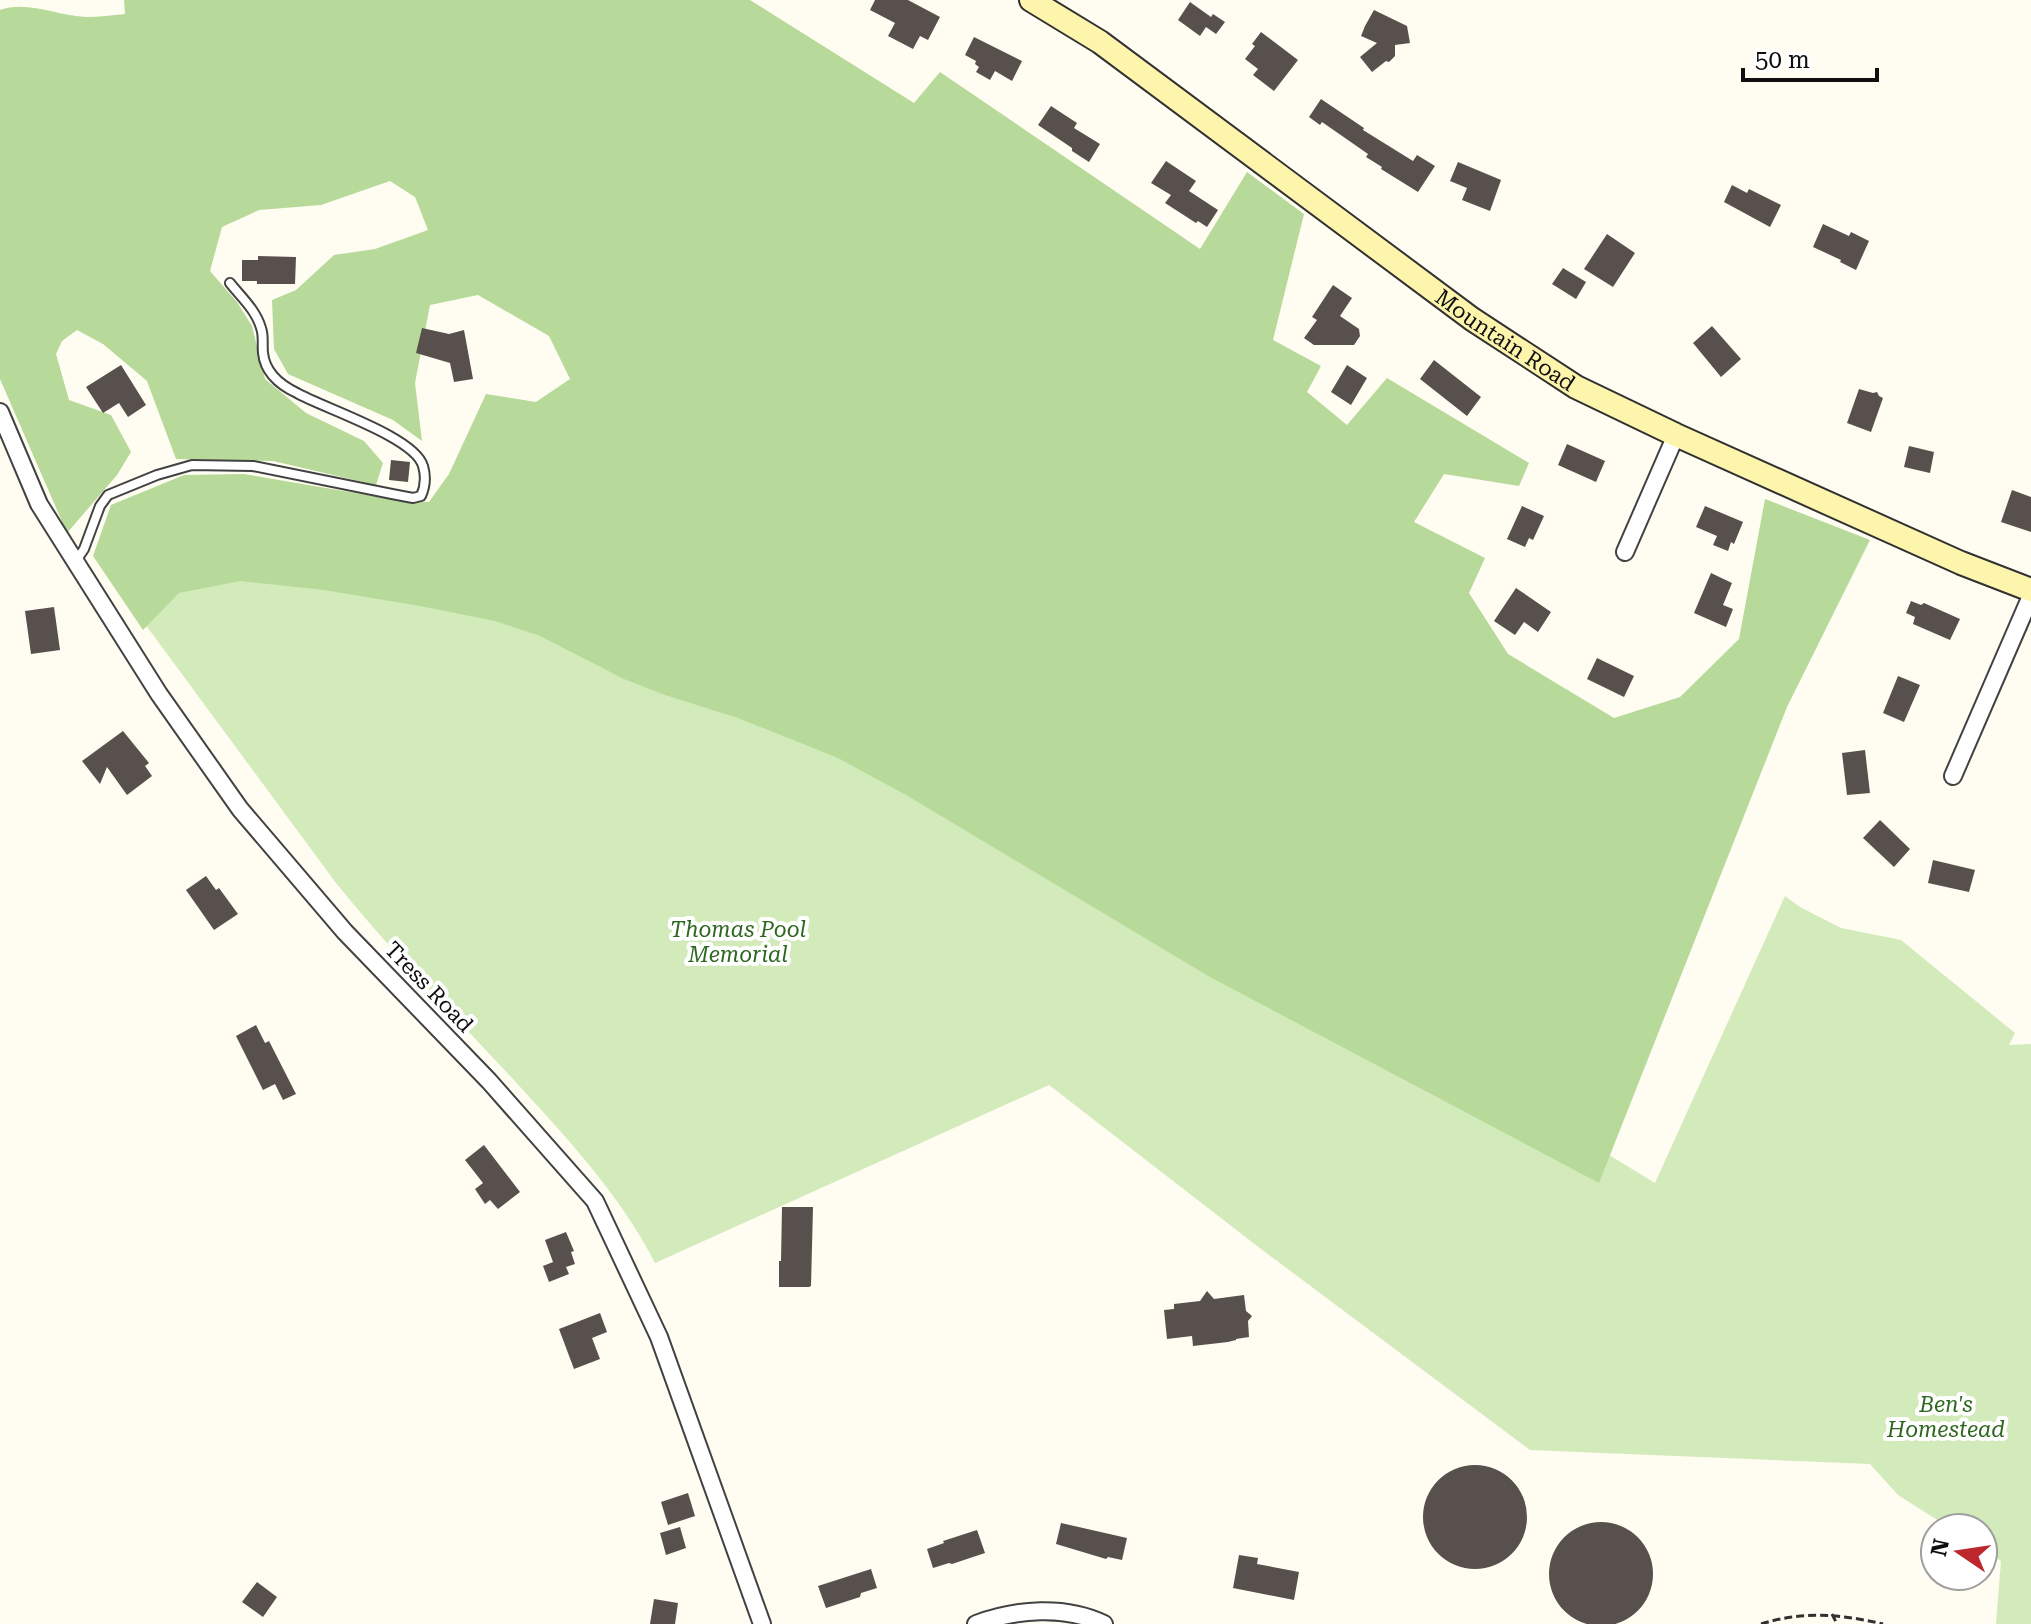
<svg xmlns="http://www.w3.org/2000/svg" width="2031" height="1624" font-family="'Roboto Serif',serif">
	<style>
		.green { fill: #d3eabb }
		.forest { fill: #b7da9a }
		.building { fill: #58504c }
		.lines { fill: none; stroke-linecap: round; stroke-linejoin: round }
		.lane-casing { stroke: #424242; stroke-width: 12 }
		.street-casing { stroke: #424242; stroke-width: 20 }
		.secondary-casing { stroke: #313131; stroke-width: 26 }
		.path { stroke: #313131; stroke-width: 3; stroke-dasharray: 8 4; stroke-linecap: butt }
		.lane { stroke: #fff; stroke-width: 8 }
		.street { stroke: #fff; stroke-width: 16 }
		.secondary { stroke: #fef5ad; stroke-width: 22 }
		.labels { text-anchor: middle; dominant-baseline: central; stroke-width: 8; stroke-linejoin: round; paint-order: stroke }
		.street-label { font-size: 22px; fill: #0f0f0f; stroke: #fff }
		.park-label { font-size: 22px; font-style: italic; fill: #2e671f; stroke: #fff }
	</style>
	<rect width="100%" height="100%" fill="#fffcf2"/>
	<path class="green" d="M307 498 1410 1034 1655 1183 1785 896 1800 907 1841 928 1901 940 2015 1033 2009 1045 2031 1044V1624H1996L2001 1561 1983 1549V1528H1950L1898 1495 1870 1464 1530 1450 1261 1249 1049 1085 655 1263C620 1194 565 1136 513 1079 453 1015 391 951 336 883L100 563Z"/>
	<path class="forest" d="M124 0H750L914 103 940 72 1200 249 1247 172 1304 214 1273 340 1321 366 1307 392 1347 425 1387 378 1529 463 1519 486 1444 474 1414 522 1485 558 1469 593 1508 654 1614 718 1680 697 1739 639 1765 499 1870 540 1787 707 1599 1183 1210 977 906 795 838 758 738 718 665 695 624 679 540 636 495 621 420 606 324 590 240 581 179 593 143 630 93 556 111 505 184 475 244 474 408 502H429L449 474 486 394 536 402 570 379 549 336 478 295 430 305 415 383 422 441 393 420 288 374 274 349 272 300 296 290 334 255 375 249 428 230 415 197 390 181 321 205 259 210 222 227 210 271 237 302 252 326 265 379 306 413 364 441 383 463 376 485 273 461 176 459 147 381 103 344 77 330 62 341 56 354 69 400 111 415 131 452 117 475 67 533 0 379V10C27 0 58 16 86 17 99 17 112 15 125 14Z"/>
	<path class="building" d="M875 0H908L940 17 928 40 920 36 913 49 888 36 895 23 870 10Z
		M1190 2 1211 17 1213 14 1225 22 1216 34 1206 27 1200 36 1178 20Z
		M1374 10 1407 26 1410 43 1395 45V56L1389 62 1386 61 1372 72 1360 57 1377 43 1361 36 1365 26Z
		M1261 32 1298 60 1274 91 1253 75 1258 69 1245 59 1255 46 1252 44Z
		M974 37 1022 61 1012 81 995 71 990 80 976 72 979 67 975 64 976 61 965 55Z
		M1321 99 1364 128 1363 130 1413 161 1417 155 1435 166 1418 192 1381 169 1382 167 1366 157 1368 154 1322 122 1320 125 1309 117Z
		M1051 106 1077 123 1074 128 1100 144 1089 162 1072 151V148L1038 125Z
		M1166 161 1196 181 1189 191 1218 210 1207 227 1198 221 1196 223 1165 203 1171 195 1151 183Z
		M1458 162 1501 180 1490 211 1462 200 1467 188 1450 181Z
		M1732 185 1747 193 1749 189 1781 205 1770 227 1724 202Z
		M1823 224 1849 236 1851 232 1869 241 1856 270 1840 262 1841 260 1813 247Z
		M1607 234 1635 253 1613 287 1584 269Z
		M258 256 296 257 295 284H257V281H242V260H258Z
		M1563 268 1586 282 1576 299 1552 284Z
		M1333 285 1352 298 1340 316 1359 329 1360 336 1354 345H1314L1304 338 1317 320 1312 317Z
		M1712 326 1741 359 1721 377 1693 343Z
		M422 328 449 334 464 330 473 379 454 382 450 363 416 353Z
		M1434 360 1481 397 1467 416 1420 379Z
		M121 365 146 405 128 417 119 403 103 413 86 387Z
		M1347 365 1367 378 1351 405 1331 392Z
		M1859 389 1873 393 1877 392 1879 396 1883 398 1871 432 1847 423Z
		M1567 444 1605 461 1596 482 1558 465Z
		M1909 446 1934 452 1930 473 1904 467Z
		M391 460 410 462 408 482 389 480Z
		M2012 490 2031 497V532L2001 522Z
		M1522 506 1544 516 1533 540 1529 538 1525 547 1507 539Z
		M1705 506 1743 522 1734 544 1731 542 1728 551 1713 545 1717 536 1696 527Z
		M1711 573 1732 583 1723 605 1733 609 1726 627 1694 613Z
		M1516 588 1551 612 1538 632 1524 622 1515 635 1494 621Z
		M1911 601 1921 605 1924 603 1960 619 1950 640 1913 624 1915 617 1906 613Z
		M54 607 60 650 31 654 25 611Z
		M1597 658 1634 676 1624 697 1587 679Z
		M1898 676 1920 685 1904 722 1883 713Z
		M123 731 149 763 145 766 152 776 127 795 107 767 100 784 82 761Z
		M1865 750 1870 793 1847 795 1842 753Z
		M1880 820 1910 849 1894 867 1863 838Z
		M1933 860 1975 870 1969 892 1928 883Z
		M206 876 216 890 219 888 238 914 214 930 186 890Z
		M256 1025 265 1043 269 1041 296 1094 283 1100 275 1084 263 1090 236 1036Z
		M484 1145 520 1192 498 1209 490 1200 485 1204 475 1189 483 1183 465 1160Z
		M782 1207H813L811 1286 809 1287H779V1261H781Z
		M566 1232 574 1251 571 1252 575 1264 566 1267 569 1274 549 1282 543 1266 553 1262 545 1240Z
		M1207 1291 1214 1299 1244 1295 1246 1311 1252 1316 1248 1321 1249 1337 1236 1339V1340L1228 1342 1193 1346 1192 1336 1167 1339 1164 1310 1174 1309V1304L1200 1301Z
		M600 1313 607 1332 592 1338 600 1359 574 1369 559 1329Z
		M1423 1517a52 52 0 1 1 104 0a52 52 0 1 1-104 0Z
		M688 1493 695 1516 668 1525 661 1502Z
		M1549 1574a52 52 0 1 1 104 0a52 52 0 1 1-104 0Z
		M1061 1523 1127 1538 1122 1560 1108 1557 1106 1559 1056 1544Z
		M680 1527 686 1548 666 1555 660 1533Z
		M977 1530 985 1553 952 1564 949 1563 933 1568 927 1549 944 1543 943 1541Z
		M1239 1555 1258 1558 1257 1564 1299 1572 1294 1600 1233 1588Z
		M871 1569 877 1588 861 1593 860 1597 826 1608 818 1586Z
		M257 1582 277 1597 263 1617 242 1602Z
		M654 1599 678 1603 675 1624H650Z"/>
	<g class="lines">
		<g class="lane-casing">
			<path id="lane" d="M76 561 84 549 100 506 108 495 157 475 192 465 253 466 392 494 413 498 421 496C425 487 426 476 423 466 415 437 323 408 297 393 280 385 265 372 263 353 262 344 264 336 261 328 256 310 241 297 230 283"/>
		</g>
		<g class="street-casing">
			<path id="street" d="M0 412 39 504 159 694 240 809 345 932 489 1081 595 1201 659 1337 762 1624
				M1625 552 1676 435
				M1953 776 2031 596
				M976 1624C1016 1609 1065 1605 1104 1624"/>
		</g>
		<g class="secondary-casing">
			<g id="secondary">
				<path id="s1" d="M1031 0 1100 42 1472 319 1576 387 1676 435 1961 563 2031 590"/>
			</g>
		</g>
		<path class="path" d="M1832 1614 1837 1624
			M1761 1624C1802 1611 1841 1614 1883 1624"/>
		<use href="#lane" class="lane"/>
		<use href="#street" class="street"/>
		<use href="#secondary" class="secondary"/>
	</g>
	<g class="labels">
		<g class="street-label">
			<text stroke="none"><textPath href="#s1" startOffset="584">Mountain Road</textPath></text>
			<text transform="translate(429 987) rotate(46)">Tress Road</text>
		</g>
		<g class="park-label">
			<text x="738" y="929">Thomas Pool<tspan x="738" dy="25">Memorial</tspan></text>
			<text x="1946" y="1404">Ben's<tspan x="1946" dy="25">Homestead</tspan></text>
		</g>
	</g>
	<g transform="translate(1959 1552) rotate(283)"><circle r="38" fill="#ffffff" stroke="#9f9f9f" stroke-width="2"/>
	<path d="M0-6L14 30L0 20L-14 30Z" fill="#bf272f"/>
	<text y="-12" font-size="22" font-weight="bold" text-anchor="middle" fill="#0f0f0f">N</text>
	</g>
	<path d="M1743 68v12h134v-12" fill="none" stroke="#0f0f0f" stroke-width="4"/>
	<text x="1755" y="68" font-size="24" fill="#0f0f0f" stroke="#ffffff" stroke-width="6" paint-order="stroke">50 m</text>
</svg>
